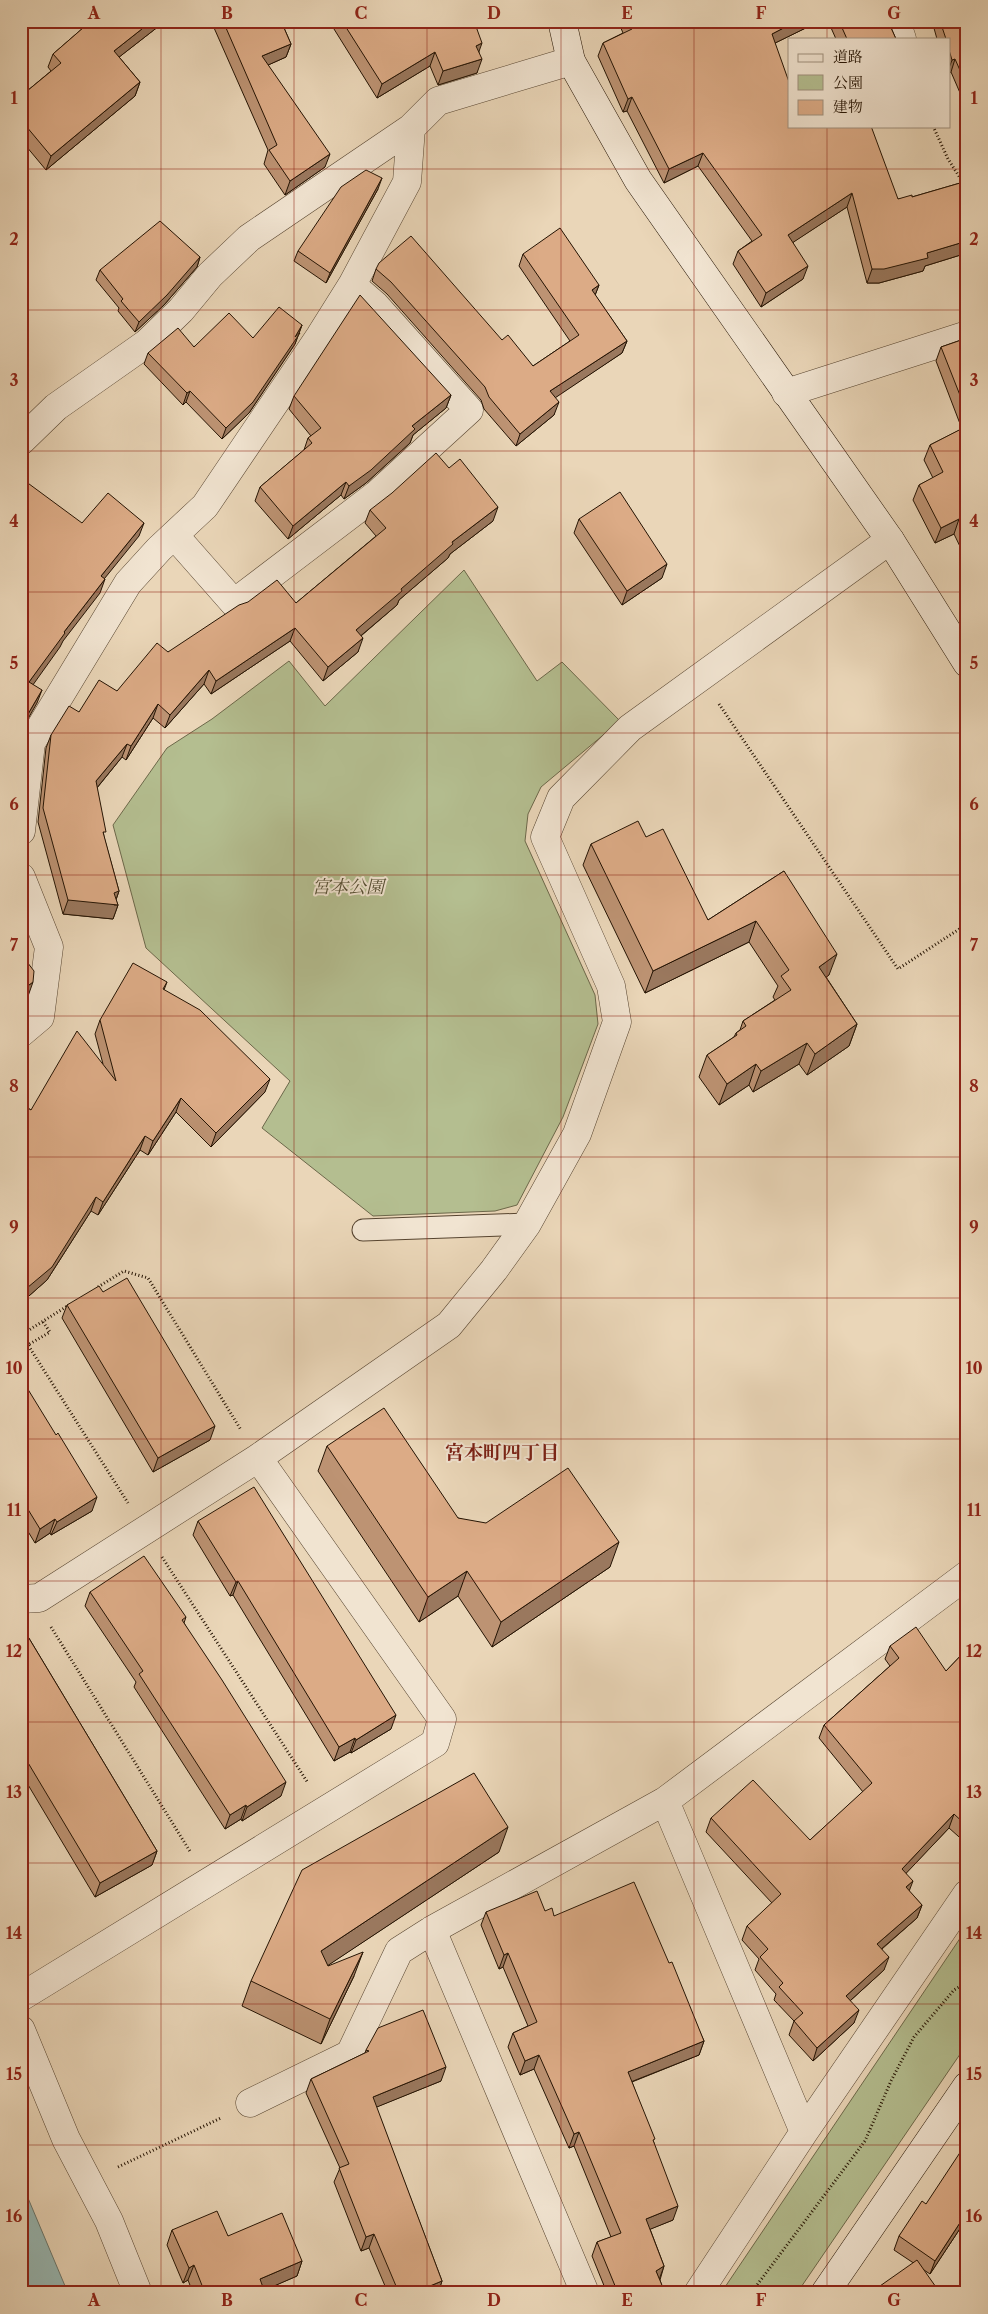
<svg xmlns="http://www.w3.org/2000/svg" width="988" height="2314" font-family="'Libre Caslon Text','Noto Serif JP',serif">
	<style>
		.green { fill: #b4be90; stroke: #6c684a }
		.water { fill: #98b8b3; stroke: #6a766d }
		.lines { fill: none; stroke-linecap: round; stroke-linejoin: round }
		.lane-casing { stroke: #564430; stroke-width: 23 }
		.street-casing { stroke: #564430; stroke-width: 29 }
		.secondary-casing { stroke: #241303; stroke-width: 29 }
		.path { stroke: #241303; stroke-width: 3; stroke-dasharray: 1 2.5; stroke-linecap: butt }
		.lane { stroke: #f1e4d1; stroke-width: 21 }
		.street { stroke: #f1e4d1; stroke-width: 28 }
		.secondary { stroke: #f1e4d1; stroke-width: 28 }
		.wall { fill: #bd9373; stroke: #241303 }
		.shaded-wall { fill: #9a785e; stroke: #241303 }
		.building { fill: #dcab86; stroke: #241303 }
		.grid { fill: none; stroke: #8f2418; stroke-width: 1; stroke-opacity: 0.55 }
		.labels { text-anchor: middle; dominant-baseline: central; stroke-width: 4; stroke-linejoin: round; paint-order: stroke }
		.park-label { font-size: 18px; font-style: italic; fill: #564f34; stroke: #f1e4d1 }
		.neighbourhood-label { font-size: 19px; font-weight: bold; fill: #7a1f14; stroke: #f1e4d1 }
		.neatline { fill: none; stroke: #8f2418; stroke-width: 2 }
		.grid-label { font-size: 16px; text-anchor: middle; font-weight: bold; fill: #8f2418 }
	</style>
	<rect width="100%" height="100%" fill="#ead6b8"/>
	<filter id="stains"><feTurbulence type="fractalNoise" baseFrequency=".004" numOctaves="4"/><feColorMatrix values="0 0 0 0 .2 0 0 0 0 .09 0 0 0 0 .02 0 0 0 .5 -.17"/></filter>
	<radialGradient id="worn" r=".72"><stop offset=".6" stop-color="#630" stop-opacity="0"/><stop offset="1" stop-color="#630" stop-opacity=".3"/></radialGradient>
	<path class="green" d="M464 570 537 681 562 662 620 721 541 787 528 814 525 841 595 995 598 1024 563 1117 517 1205 495 1211 373 1216 262 1128 290 1081 146 948 113 825 167 748 212 719 289 661 325 706Z
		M967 1928V2044L797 2293H721Z"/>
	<path class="water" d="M21 2187 25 2191 68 2293H21Z"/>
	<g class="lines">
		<g class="lane-casing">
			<path id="lane" d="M363 1230 527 1224"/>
		</g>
		<g class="street-casing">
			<path id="street" d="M896 21 902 39
				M786 393 967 335
				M21 441 56 407 147 343 181 310 210 275 249 238 411 128 438 101 571 61
				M175 536 234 603 376 495 469 410 375 305 352 285
				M21 831 31 743 128 583 159 549 205 506 320 336 352 285 407 182 411 128
				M21 877 49 947 40 1017 21 1033
				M21 1599 39 1598 258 1458 449 1325 494 1270 527 1224 577 1134 617 1022 611 986 545 837 561 798 630 728 890 540
				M665 1801 804 2132
				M432 1930 585 2293
				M21 1997 435 1743 442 1719 258 1458
				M21 2030 66 2139 109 2221 138 2293
				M250 2103 350 2054 399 1951 432 1930 665 1801 967 1575
				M698 2293 804 2132 967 1894"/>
		</g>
		<g class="secondary-casing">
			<path id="secondary" d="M562 21 571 61 638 180 890 540 967 663
				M825 2293 967 2086"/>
		</g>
		<path class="path" d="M933 126 948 159 962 181 967 180
			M719 704 898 969 967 924
			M98 1287 124 1271 148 1278 241 1430
			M43 1322 50 1332 28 1345 128 1503
			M21 1335 69 1305
			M162 1557 308 1783
			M51 1627 191 1853
			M118 2167 221 2118
			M751 2293 865 2141 891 2081 914 2037 954 1990 967 1982"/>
		<use href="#lane" class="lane"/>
		<use href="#street" class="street"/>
		<use href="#secondary" class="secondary"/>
	</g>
	<path class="wall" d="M91 21H160L159 26 119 57 140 82 135 96 46 170 21 140V96L51 71 48 67 53 54Z
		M211 21H281L291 44 286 57 268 65 325 167 285 195 264 164 268 150Z
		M329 21H474L479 53 477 73 438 85 430 66 377 98Z
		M618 21H820L775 43 789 126 898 199 912 197 967 181V253L925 266 923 271 879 283H867L847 207 793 242 803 279 761 307 733 264 738 251 752 241 698 166 664 183 627 111 623 112 598 56 603 43 623 33Z
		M828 21H888L896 39H836Z
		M932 21H967V109L951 72 949 73V39H937Z
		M378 189 326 283 294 261 298 251Z
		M523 254 599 285 595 295 627 341 622 353 555 397 554 415 516 446 484 409 481 400 387 294 372 281 376 269 502 340 533 366 570 341 519 266Z
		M200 257 197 267 164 305 135 332 118 311 119 308 96 280 100 270Z
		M302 325 295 344 249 413 222 439 186 402 183 405 144 364 148 353 253 338Z
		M967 338V561L954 534 935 543 913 500 919 485 933 478 924 460 930 445 962 429 936 361 941 347Z
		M451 395 446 408 413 435 410 443 366 483 344 499 341 495 288 539 255 501 260 487 304 450 308 438 311 436 289 409 294 396Z
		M370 510 493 521 450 554 448 558 399 600 397 605 361 636 358 652 323 681 290 641 211 694 204 684 165 728 153 718 126 760 122 757 97 788 104 837 119 891 116 900 118 905 113 919 63 914 38 822 46 748 51 735 79 712 117 691 168 652 296 603 376 536 365 523Z
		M579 519 662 578 622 605 574 533Z
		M646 837 708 920 784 871 829 975 826 977 857 1024 849 1046 807 1075 799 1064 753 1092 749 1085 719 1105 699 1077 707 1055 734 1037 736 1033 740 1030 743 1021 775 1000 773 997 778 986 749 942 645 993 583 865 591 844Z
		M167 982 164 990 265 1092 211 1147 176 1112 148 1155 140 1150 98 1215 91 1211 47 1280 21 1303V1104L31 1110 103 1064 95 1034 100 1020Z
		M103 1292 210 1440 153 1472 62 1318 67 1305Z
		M21 1378 92 1511 51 1535 50 1533 35 1543 21 1520Z
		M327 1446 458 1518 610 1567 492 1647 458 1596 419 1622 318 1471Z
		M198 1521 391 1729 351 1753 350 1752 334 1761 233 1595 230 1596 193 1535Z
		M90 1592 186 1617 184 1623 281 1796 242 1821 241 1819 225 1829 134 1687 136 1682 85 1606Z
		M21 1625 157 1851 152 1865 95 1897 21 1773Z
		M890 1646 946 1671 967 1649V1844L949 1828 906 1873 909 1891 922 1905 917 1918 882 1949 884 1970 850 2001 854 2023 813 2061 789 2035 794 2021 774 2000 776 1994 755 1970 759 1959 742 1940 747 1926 772 1903 706 1832 711 1818 810 1840 863 1792 819 1738 824 1725 890 1666 885 1659Z
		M499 1852 328 1965 354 1976 321 2044 242 2006 251 1981Z
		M545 1911 554 1916 669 1963 704 2041 699 2055 632 2082 654 2143 673 2220 650 2229 664 2266 660 2280 664 2293H607L592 2256 597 2242 611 2237 574 2146 569 2148 534 2069 520 2075 508 2047 513 2033 528 2026 503 1967 499 1969 481 1925 486 1912Z
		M366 2050 441 2081 376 2107 442 2281 438 2293H388L369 2248 361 2251 334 2182 340 2168 306 2093 311 2079 365 2053Z
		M926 2204 967 2218 930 2274 894 2250 899 2236Z
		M172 2230 228 2236 302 2261 297 2276 264 2290 265 2293H193L188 2280 183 2283 167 2245Z"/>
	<path class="shaded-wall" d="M152 21H160L159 26 109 65 114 51Z
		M797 21H820L767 47 772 34Z
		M482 43 477 57 476 46Z
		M291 44 286 57 257 70 262 56Z
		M435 52 430 66 377 98 382 84Z
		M482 59 477 73 438 85 443 71Z
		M955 59 951 72 949 73V68L952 60Z
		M140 82 135 96 46 170 51 156Z
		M632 97 627 111 623 112 628 99Z
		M703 153 698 166 664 183 669 169Z
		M330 154 325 167 285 195 290 181Z
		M382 178 378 189 326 283 330 273Z
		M852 193 847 207 783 249 788 235Z
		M967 241V253L925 266 923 271 879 283H867L872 269Z
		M200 257 197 267 164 305 135 332 139 322Z
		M808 266 803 279 761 307 766 293Z
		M599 285 594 298 592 290Z
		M302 325 295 344 249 413 222 439 226 428 295 337Z
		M627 341 622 353 546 404 550 391Z
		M190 391 186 402 183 405 187 393Z
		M451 395 446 408 413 435 410 443 366 483 344 499 349 486 412 426Z
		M559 402 554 415 516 446 520 434Z
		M346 482 341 495 288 539 293 526Z
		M498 507 493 521 450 554 448 558 399 600 397 605 351 644 356 630 452 542Z
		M959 519 954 534 935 543 941 528Z
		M144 523 139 536 96 589 101 576Z
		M667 564 662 578 622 605 627 591Z
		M105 579 100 593 63 641 60 647 25 696 29 682 64 632Z
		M295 628 290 641 211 694 216 681Z
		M363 638 358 652 323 681 328 667Z
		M209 670 204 684 165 728 170 715Z
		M42 690 37 703 21 731V726Z
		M158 704 153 718 126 760 131 746Z
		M127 744 122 757 91 795 96 781Z
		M119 891 114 905H118L113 919 63 914 68 900Z
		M756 921 749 942 645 993 653 971Z
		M837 954 829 975 812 988 819 967Z
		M33 982 27 999 21 1003V991Z
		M857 1024 849 1046 807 1075 815 1054Z
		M807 1043 799 1064 753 1092 761 1071Z
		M756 1064 749 1085 719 1105 727 1084Z
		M270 1079 265 1092 211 1147 216 1133Z
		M181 1098 176 1112 148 1155 153 1141Z
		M145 1136 140 1150 98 1215 103 1202Z
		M96 1197 91 1211 47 1280 21 1303V1293Z
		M215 1426 210 1440 153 1472 158 1458Z
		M97 1497 92 1511 51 1535 57 1522Z
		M55 1519 50 1533 35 1543 40 1529Z
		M619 1542 610 1567 492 1647 501 1622Z
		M467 1571 458 1596 419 1622 428 1597Z
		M238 1581 233 1595 230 1596 236 1582Z
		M396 1715 391 1729 351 1753 356 1740Z
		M355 1738 350 1752 334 1761 339 1747Z
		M286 1782 281 1796 242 1821 247 1807Z
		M246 1805 241 1819 225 1829 230 1815Z
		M954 1814 949 1828 897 1883 902 1869Z
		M508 1827 499 1852 312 1976 321 1951Z
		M157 1851 152 1865 95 1897 100 1883Z
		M913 1881 908 1894 906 1887Z
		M922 1905 917 1918 872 1957 877 1944Z
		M363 1952 354 1976 321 2044 330 2019Z
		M508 1953 503 1967 499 1969 504 1955Z
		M889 1957 884 1970 841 2009 846 1996Z
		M859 2010 854 2023 813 2061 817 2048Z
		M704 2041 699 2055 623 2085 628 2072Z
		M539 2055 534 2069 520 2075 525 2061Z
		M446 2067 441 2081 367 2111 373 2097Z
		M579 2132 574 2146 569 2148 574 2134Z
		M678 2206 673 2220 641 2233 646 2219Z
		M967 2212V2218L930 2274 935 2261Z
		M374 2234 369 2248 361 2251 366 2237Z
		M302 2261 297 2276 258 2293 260 2279Z
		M194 2265 188 2280 183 2283 189 2268Z
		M664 2266 659 2280 656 2271Z
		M442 2281 438 2293H413Z"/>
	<path class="building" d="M91 21H152L114 51 140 82 51 156 21 120V96L61 63 53 54Z
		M223 21H281L291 44 262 56 330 154 290 181 269 150 277 145Z
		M342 21H474L482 43 476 46 482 59 443 71 435 52 382 84Z
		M628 21H797L772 34 789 82V126H871L898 199 912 195V197L967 181V241L927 253 928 258 884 269H872L852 193 788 235 808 266 766 293 738 251 762 235 703 153 669 169 632 97 628 99 603 43 632 29Z
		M839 21H888L896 39H847Z
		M940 21H967V86L955 59 952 60 949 50V39H946Z
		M366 170 382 178 330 273 298 251 341 187Z
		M160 221 200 257 167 295 139 322 121 301 123 299 100 270Z
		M560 228 599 285 592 290 627 341 550 391 559 402 520 434 489 397 485 387 391 282 376 269 379 263 411 236 502 340 508 335 533 366 579 335 523 254Z
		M360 295 451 395 412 426 415 429 371 470 349 486 346 482 293 526 260 487 312 443 308 438 321 428 294 396Z
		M279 307 302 325 295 337 300 333 253 402 226 428 190 391 187 393 148 353 178 328 194 347 229 313 253 338Z
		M967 338V413L941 347Z
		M967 426V535L959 519 941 528 919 485 943 472 930 445Z
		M436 453 449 468 460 459 498 507 452 542 453 544 401 589 402 591 356 630 363 638 328 667 295 628 216 681 209 670 170 715 158 704 131 746 127 744 96 781 106 832H103L119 891 114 893 118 905 68 900 43 808 51 735 69 706 79 712 99 680 117 691 157 643 168 652 239 605 248 602 277 580 296 603 386 528 370 510 392 493Z
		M21 478 82 523 108 493 144 523 101 576 105 579 64 632 65 633 29 682 42 690 21 726Z
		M620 492 667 564 627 591 579 519Z
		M638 821 646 837 663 829 708 920 784 871 837 954 819 967 857 1024 815 1054 807 1043 761 1071 756 1064 727 1084 707 1055 737 1035 736 1033 746 1026 743 1021 791 990 781 976 789 970 756 921 653 971 591 844Z
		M23 924 24 958 34 971 33 982 21 991V925Z
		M133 963 167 982 163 989 200 1010 270 1079 216 1133 181 1098 153 1141 145 1136 103 1202 96 1197 52 1267 21 1293V1192L27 1188 21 1184V1104L31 1110 77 1031 116 1081 100 1020Z
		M127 1278 215 1426 158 1458 67 1305 99 1286 103 1292Z
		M21 1378 56 1435 58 1433 97 1497 57 1522 55 1519 40 1529 21 1498Z
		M384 1408 458 1518 486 1523 568 1468 619 1542 501 1622 467 1571 428 1597 327 1446Z
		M254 1487 396 1715 356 1740 355 1738 339 1747 238 1581 236 1582 198 1521Z
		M144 1556 186 1617 182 1620 222 1680 286 1782 247 1807 246 1805 230 1815 139 1674 143 1671 90 1592Z
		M21 1625 157 1851 100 1883 21 1751Z
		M916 1627 946 1671 967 1649V1826L954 1814 902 1869 913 1881 906 1887 922 1905 877 1944 889 1957 846 1996 859 2010 817 2048 794 2021 803 2013 779 1987 783 1983 760 1957 768 1949 747 1926 781 1894 711 1818 753 1780 810 1840 872 1783 824 1725 899 1658 890 1646Z
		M474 1773 508 1827 321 1951 328 1966 363 1952 330 2019 251 1981 302 1870Z
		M634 1882 669 1963 672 1962 704 2041 628 2072 655 2139 653 2140 678 2206 646 2219 664 2266 656 2271 664 2290V2293H618L597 2242 621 2233 579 2132 574 2134 539 2055 525 2061 513 2033 537 2022 508 1953 504 1955 486 1912 537 1891 545 1911 552 1908 554 1916Z
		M423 2010 446 2067 373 2097 442 2281 413 2293H399L374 2234 366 2237 339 2168 349 2164 311 2079 369 2051 366 2050 378 2028Z
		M963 2148 967 2150V2212L935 2261 899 2236 922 2201 926 2204Z
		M217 2211 228 2236 282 2213 302 2261 260 2279 265 2293H205L194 2265 189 2268 172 2230Z
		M917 2260 938 2290 934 2293H870Z"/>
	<path class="grid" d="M161 21V2293M294 21V2293M427 21V2293M561 21V2293M694 21V2293M827 21V39M827 126V2293M21 169H967M21 310H967M21 451H967M21 592H967M21 733H967M21 875H967M21 1016H967M21 1157H967M21 1298H967M21 1439H967M21 1581H967M21 1722H967M21 1863H967M21 2004H967M21 2145H967"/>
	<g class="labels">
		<g class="park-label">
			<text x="348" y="887">宮本公園</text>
		</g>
		<g class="neighbourhood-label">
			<text x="502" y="1452">宮本町四丁目</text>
		</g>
	</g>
	<rect width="988" height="2314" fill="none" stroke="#ead6b8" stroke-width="55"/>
	<rect x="788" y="38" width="162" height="90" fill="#f1e4d1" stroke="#9f907f"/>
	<rect x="798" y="54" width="25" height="8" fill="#f1e4d1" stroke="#9f907f"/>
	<text x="833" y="62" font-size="15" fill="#241303">道路</text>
	<rect x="798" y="75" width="25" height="15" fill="#b4be90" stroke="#9f907f"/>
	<text x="833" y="88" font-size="15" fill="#241303">公園</text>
	<rect x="798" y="100" width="25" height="15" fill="#dcab86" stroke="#9f907f"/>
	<text x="833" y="112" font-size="15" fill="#241303">建物</text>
	<rect x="28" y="28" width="932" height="2258" class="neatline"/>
	<g class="grid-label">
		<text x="94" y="19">A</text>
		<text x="227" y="19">B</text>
		<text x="361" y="19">C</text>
		<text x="494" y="19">D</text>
		<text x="627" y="19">E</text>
		<text x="761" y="19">F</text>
		<text x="894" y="19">G</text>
		<text x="14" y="104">1</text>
		<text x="974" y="104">1</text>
		<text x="14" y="245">2</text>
		<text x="974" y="245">2</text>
		<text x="14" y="386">3</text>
		<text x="974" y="386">3</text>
		<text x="14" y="527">4</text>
		<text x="974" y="527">4</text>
		<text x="14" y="669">5</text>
		<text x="974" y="669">5</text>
		<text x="14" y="810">6</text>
		<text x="974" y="810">6</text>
		<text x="14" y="951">7</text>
		<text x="974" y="951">7</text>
		<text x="14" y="1092">8</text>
		<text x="974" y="1092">8</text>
		<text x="14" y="1233">9</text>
		<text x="974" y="1233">9</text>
		<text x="14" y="1374">10</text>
		<text x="974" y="1374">10</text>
		<text x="14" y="1516">11</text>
		<text x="974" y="1516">11</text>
		<text x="14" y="1657">12</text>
		<text x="974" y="1657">12</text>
		<text x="14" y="1798">13</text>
		<text x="974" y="1798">13</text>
		<text x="14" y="1939">14</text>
		<text x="974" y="1939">14</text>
		<text x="14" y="2080">15</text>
		<text x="974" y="2080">15</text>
		<text x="14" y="2222">16</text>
		<text x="974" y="2222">16</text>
		<text x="94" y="2306">A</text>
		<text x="227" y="2306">B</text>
		<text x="361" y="2306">C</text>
		<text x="494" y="2306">D</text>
		<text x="627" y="2306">E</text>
		<text x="761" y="2306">F</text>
		<text x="894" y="2306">G</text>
	</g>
	<rect width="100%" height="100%" filter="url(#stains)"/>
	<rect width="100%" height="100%" fill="url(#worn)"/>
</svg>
